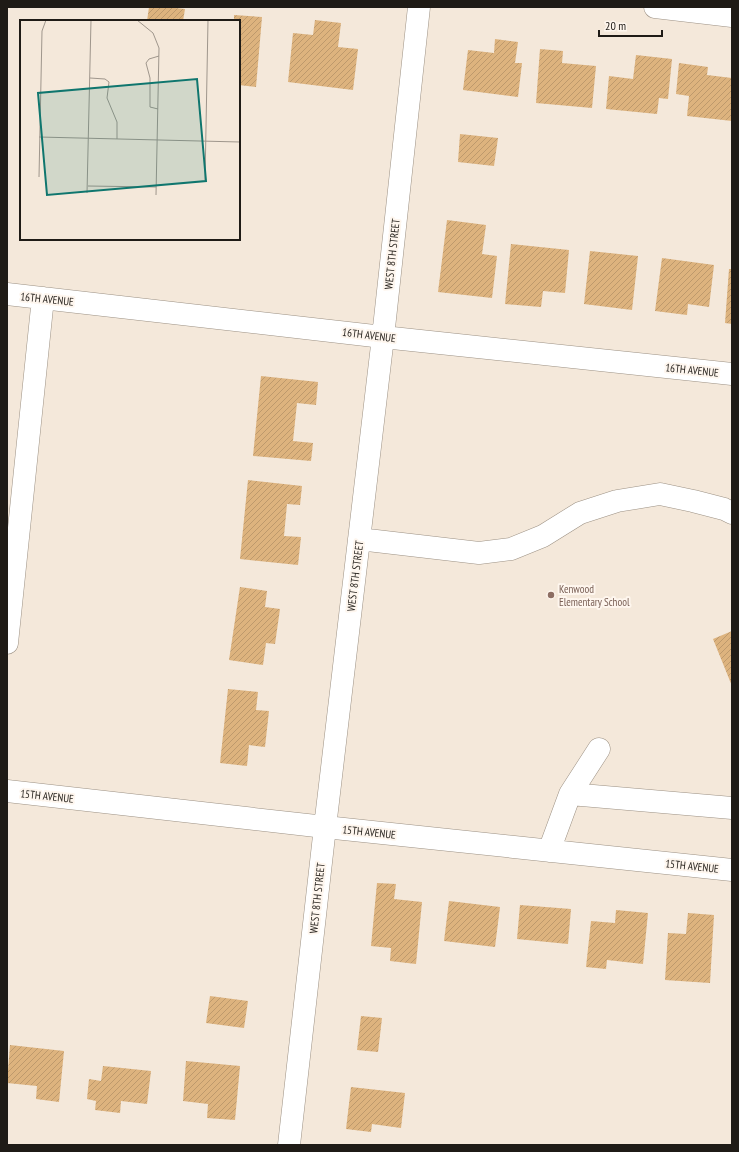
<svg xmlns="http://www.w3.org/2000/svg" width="739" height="1152" font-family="'PT Sans Narrow',sans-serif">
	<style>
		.building { fill: url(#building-hatch) }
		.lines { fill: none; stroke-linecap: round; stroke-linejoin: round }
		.minor-casing { stroke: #9c9184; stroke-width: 23 }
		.minor { stroke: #fff; stroke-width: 22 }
		.education-dot { fill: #8d6e63; stroke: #fef6ee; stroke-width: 1.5 }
		.labels { text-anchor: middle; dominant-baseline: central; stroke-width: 4; stroke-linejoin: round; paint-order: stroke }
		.street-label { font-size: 11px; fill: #1f1b16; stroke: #fef6ee }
		.education-label { font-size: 11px; fill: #785e54; stroke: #fef6ee; text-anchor: start }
		.inset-road { fill: none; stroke: #9f968c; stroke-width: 1 }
		.view { fill: #0f766e; fill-opacity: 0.15; stroke: #0f766e; stroke-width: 2 }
		.inset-edge { fill: none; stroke: #1f1b16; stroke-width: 2 }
	</style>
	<defs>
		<pattern id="building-hatch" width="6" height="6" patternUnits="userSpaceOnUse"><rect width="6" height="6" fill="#ddb37e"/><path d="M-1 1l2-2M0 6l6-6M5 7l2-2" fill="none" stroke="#bd996c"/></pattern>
	</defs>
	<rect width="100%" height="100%" fill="#f4e8da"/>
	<path class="building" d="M149 7H167L185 9 183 21H147Z
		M234 15 262 17 256 87 239 85V21H234Z
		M315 20 341 23 338 47 358 49 353 90 288 82 293 33 313 35Z
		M495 39 518 42 515 63H522L518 97 463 90 468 50 494 53Z
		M540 49 563 51 562 63 596 66 592 108 536 103Z
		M636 55 672 59 668 99 659 98 657 114 606 109 609 76 633 79Z
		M679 63 708 67 707 75 732 78V121L687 116 689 96 676 94Z
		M460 134 498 138 494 166 458 162Z
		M447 220 486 225 482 254 497 256 492 298 438 292Z
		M511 244 569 250 565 293 543 291 541 307 505 304Z
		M590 251 638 256 632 310 584 304Z
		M662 258 714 265 709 307 688 304 687 315 655 311Z
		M729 269H732V324L725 323Z
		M261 376 318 382 316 405 297 403 293 441 313 443 311 461 253 456Z
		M248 480 302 486 300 505 287 504 284 536 301 537 298 565 240 559Z
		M240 587 267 591 265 607 280 609 275 644 266 643 263 665 229 660Z
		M732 631V686L713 639Z
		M228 689 258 692 256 710 269 711 265 747 249 745 247 766 220 763Z
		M377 883 396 884 394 899 422 902 416 964 390 961 391 948 371 946Z
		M449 901 500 907 495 947 444 941Z
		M520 905 571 909 568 944 517 939Z
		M616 910 648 913 643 964 607 960 606 969 586 967 591 921 615 923Z
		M688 913 714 915 710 983 665 980 668 933 686 934Z
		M210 996 248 1001 244 1028 206 1023Z
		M361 1016 382 1018 378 1052 357 1050Z
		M10 1045 64 1051 59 1102 36 1099 37 1086 7 1083Z
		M186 1061 240 1066 235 1120 207 1118 208 1104 183 1101Z
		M103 1066 151 1071 147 1104 121 1101 120 1113 95 1110 96 1101 87 1099 89 1079 101 1081Z
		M351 1087 405 1093 401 1128 372 1124 371 1132 346 1129Z"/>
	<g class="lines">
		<g class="minor-casing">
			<path id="minor" d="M655 7 732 16
				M7 294 383 337 732 374
				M359 539 479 553 511 549 543 536 580 513 617 501 660 494 693 501 724 509 732 513
				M7 643 43 298
				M7 791 325 827 732 870
				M570 794 599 749
				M549 851 570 794 732 808
				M289 1145 325 827 383 337 419 7"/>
		</g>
		<use href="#minor" class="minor"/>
	</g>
	<circle class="education-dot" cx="551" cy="595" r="4"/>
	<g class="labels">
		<g class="street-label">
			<text transform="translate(392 254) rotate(-84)">WEST 8TH STREET</text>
			<text transform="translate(47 299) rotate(6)">16TH AVENUE</text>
			<text transform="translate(369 335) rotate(7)">16TH AVENUE</text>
			<text transform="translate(692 370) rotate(6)">16TH AVENUE</text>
			<text transform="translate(355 576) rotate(-83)">WEST 8TH STREET</text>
			<text transform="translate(47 796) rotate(6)">15TH AVENUE</text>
			<text transform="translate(369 832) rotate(6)">15TH AVENUE</text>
			<text transform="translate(692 866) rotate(6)">15TH AVENUE</text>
			<text transform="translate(317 898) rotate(-84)">WEST 8TH STREET</text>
		</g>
		<g class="education-label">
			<text x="559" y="589">Kenwood<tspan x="559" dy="13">Elementary School</tspan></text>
		</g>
	</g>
	<g transform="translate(20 20)">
		<rect width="220" height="220" fill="#f4e8da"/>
		<path class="inset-road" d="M117 0 133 13 139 28 136 175M70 58 85 59 89 62 87 78 97 102V119M138 89 130 87V58L126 43 129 39 139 36M19 117 220 122M19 157 22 11 26 0M185 161 188 0M68 166 136 167M67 173 71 0"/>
		<path class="view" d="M177 59 186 161 27 175 18 73Z"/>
		<rect width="220" height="220" class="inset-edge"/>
	</g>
	<rect width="739" height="1152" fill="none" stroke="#1f1b16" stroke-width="16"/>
	<path d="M599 30v6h63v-6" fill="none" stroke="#1f1b16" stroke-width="2"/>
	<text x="605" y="30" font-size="12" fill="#1f1b16" stroke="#fef6ee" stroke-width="3" paint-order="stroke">20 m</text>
</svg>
